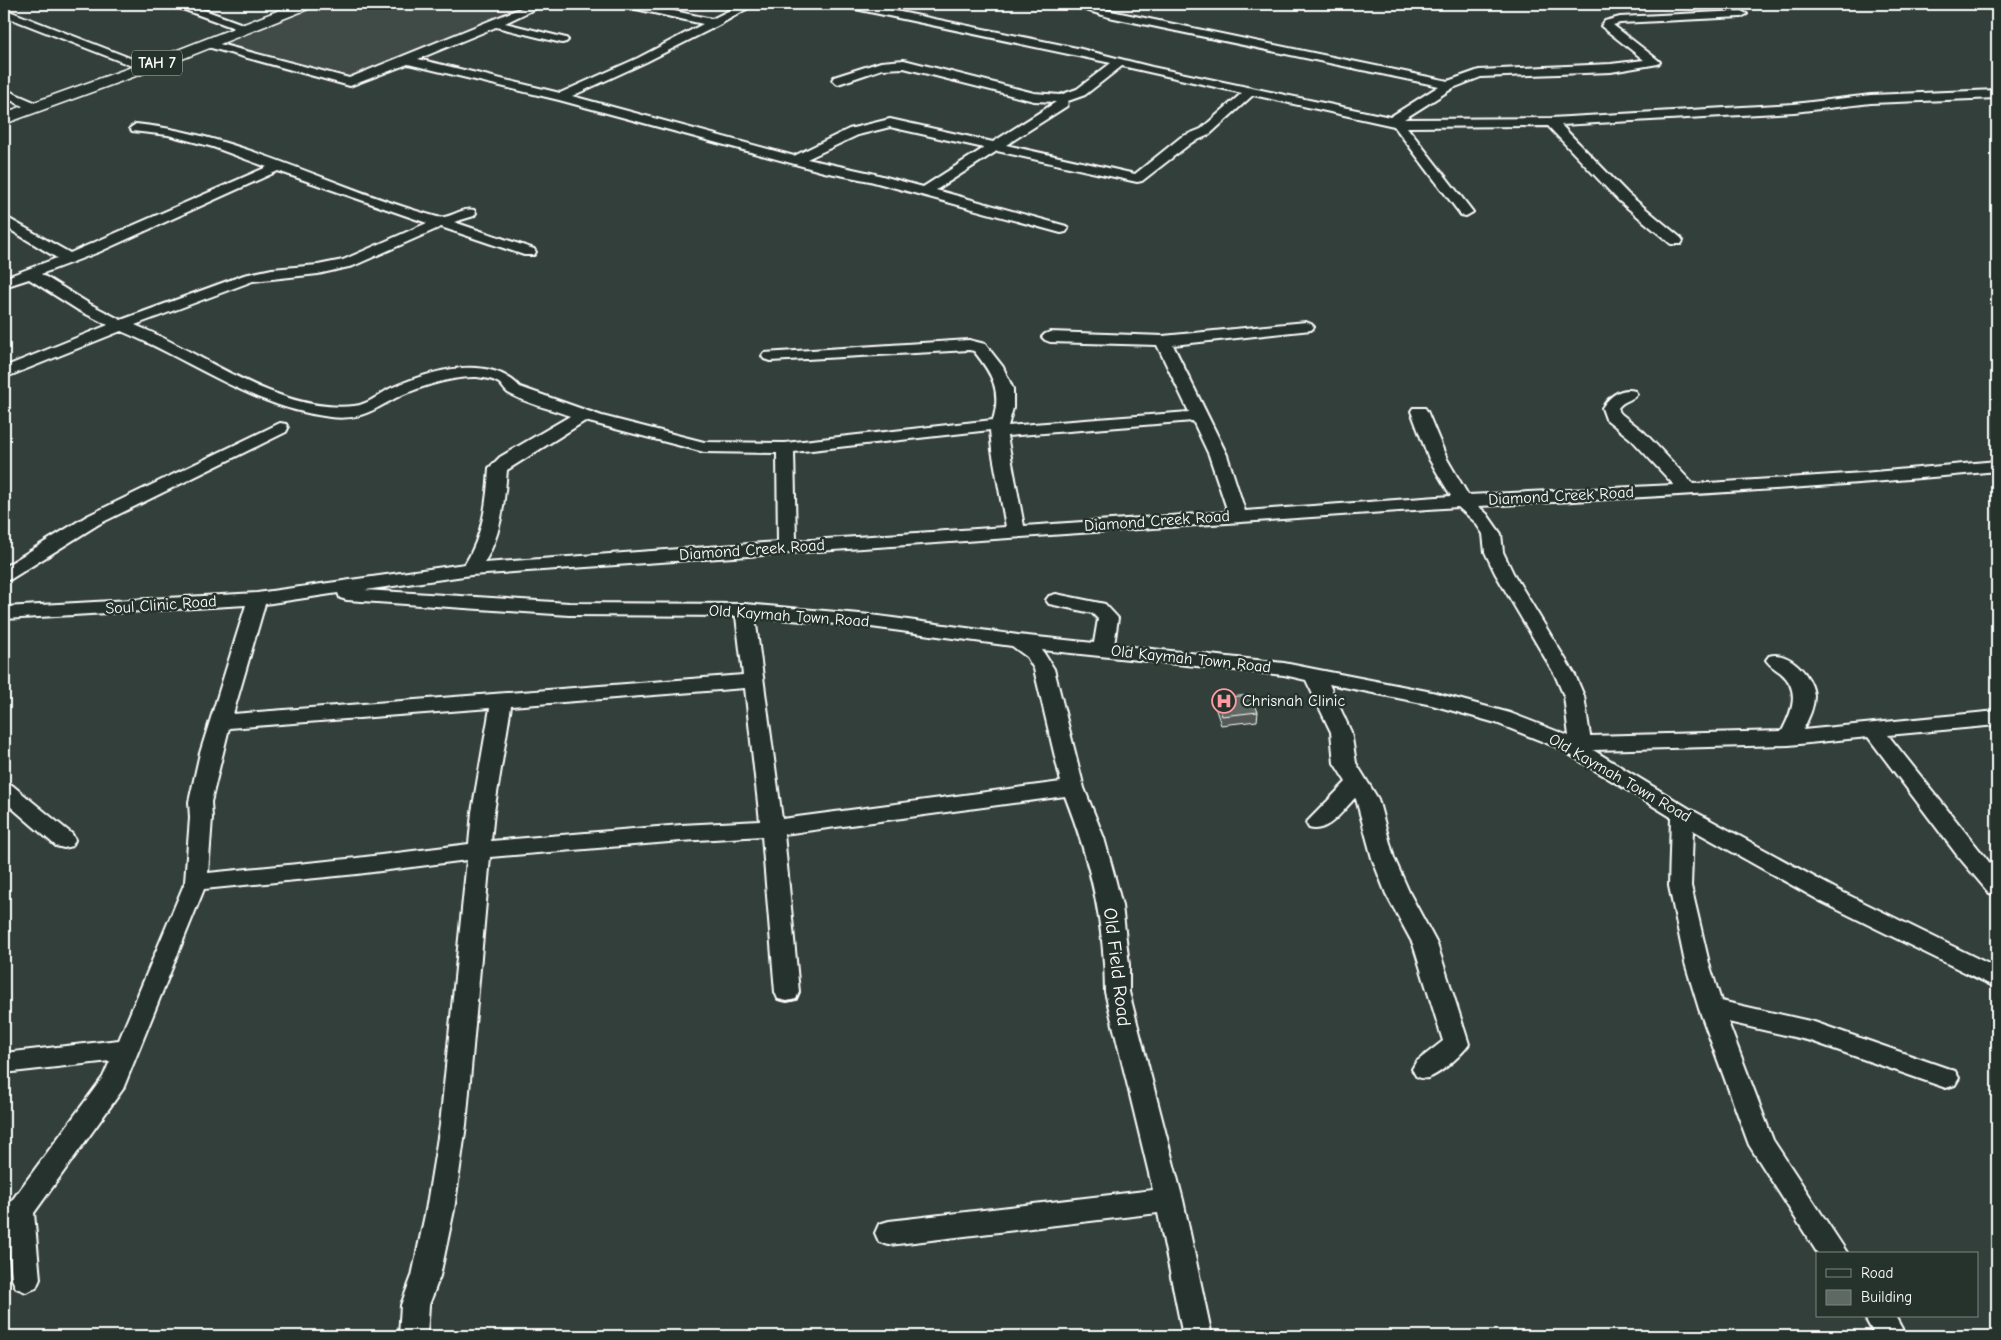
<svg xmlns="http://www.w3.org/2000/svg" width="2001" height="1340" font-family="'Comic Neue',sans-serif">
	<style>
		.built { fill: #404c47 }
		.lines { fill: none; stroke-linecap: round; stroke-linejoin: round }
		.minor-casing { stroke: #fff; stroke-width: 4 }
		.highway-casing { stroke: #fff; stroke-width: 3 }
		.minor { fill: #26332d; fill-rule: evenodd }
		.highway { fill: #26332d; fill-rule: evenodd }
		.wall { fill: #525a56; stroke: #fff }
		.building { fill: #5f6964; stroke: #fff }
		.labels { text-anchor: middle; dominant-baseline: central; stroke-width: 5; stroke-linejoin: round; paint-order: stroke }
		.shield { fill: #26332d; stroke: #bec2c0; stroke-width: 1 }
		.shield-label { font-size: 15px; font-weight: bold; fill: #fff }
		.street-label { font-size: 16px; fill: #fff; stroke: #26332d }
		.poi-label { font-size: 16px; fill: #fff; stroke: #26332d; text-anchor: start }
		.near-street-label { font-size: 19px; fill: #fff; stroke: #26332d }
	</style>
	<rect width="100%" height="100%" fill="#333f3a"/>
	<filter id="ink" filterUnits="userSpaceOnUse"><feTurbulence type="fractalNoise" baseFrequency=".02" numOctaves="2"/><feDisplacementMap in="SourceGraphic" scale="10" xChannelSelector="R" yChannelSelector="G"/><feConvolveMatrix kernelMatrix="1 2 1 2 8 2 1 2 1" color-interpolation-filters="sRGB"/></filter>
	<g filter="url(#ink)">
		<path class="built" d="M313 4H525L355 79 214 43Z"/>
		<g class="lines">
			<g class="minor-casing">
				<path id="minor" d="M173 4H188L248 26 250 28 244 31 240 30 174 6Z
					M531 4H545L505 23 566 38 568 40 566 42 562 43 496 27 418 59 560 93 638 58 703 24 627 7 622 4H641L712 19 742 4H755L719 25 646 62 572 96 794 156 849 129 890 119 993 142 1056 102 1034 101 904 68 882 69 838 84 832 80 834 77 881 62 904 60 1034 93 1060 95 1077 89 1111 63 846 7 841 4H861L1077 48 1152 67 1390 117 1439 86 1109 17 1073 6 1072 4H1087L1111 11 1448 81 1479 70 1611 64 1644 60 1601 26 1605 21 1620 17 1741 11 1747 14 1741 17 1620 23 1613 25 1658 60 1660 62 1658 64 1611 72 1481 77 1453 88 1404 119 1551 118 1794 104 1871 95 1997 90V98L1871 103 1794 112 1561 125 1628 194 1681 238 1683 241 1681 244H1671L1618 200 1548 126 1407 127 1473 212 1466 216 1461 215 1394 126 1253 95 1209 135 1191 143 1142 181 1137 182 997 151 936 190 1066 226 1068 229 1066 232 1061 233 870 181 824 172 559 100 408 64 350 86 204 46 202 44 208 41 349 78ZM1122 66 1242 93 1201 129 1181 137 1135 174 1006 145 1067 106 1068 101 1085 95ZM890 127 984 148 923 187 871 173 807 159 858 135Z
					M4 9 148 65 150 67 148 69H140L4 16Z
					M4 89 39 104 41 107 35 111 31 110 4 97Z
					M136 124C239 134 337 190 437 217 449 220 461 207 474 210L476 213 474 216 454 222 534 249 536 252 534 255H524L441 227 353 266 318 274 253 281 135 325C202 352 278 414 354 406 368 405 379 394 391 388 429 371 488 353 520 387L602 416 704 442 785 443 993 420C1002 390 992 374 974 351L969 350 770 361 764 359 762 356 764 353 969 340 985 344 1003 367 1013 389V408L1008 426 1189 412 1157 345 1050 342 1045 340 1042 337 1045 334 1050 332 1163 336 1306 322 1311 324 1314 327 1311 330 1173 345 1227 455 1245 511 1451 496 1429 459 1411 411 1413 408H1425L1427 411 1447 459 1468 495 1674 485 1632 440 1606 419 1602 408C1609 397 1620 387 1635 391L1637 394C1632 401 1623 400 1618 408L1620 413 1644 432 1693 484 1863 473 1997 461V471C1824 488 1651 497 1478 506L1487 514 1501 534 1503 552 1513 573 1575 675 1584 696 1590 736 1782 731C1792 712 1801 690 1781 673 1776 669 1770 666 1766 660L1769 656C1789 650 1813 676 1814 696 1814 708 1808 719 1803 730L1997 711V725L1888 735 1997 872V895L1989 893 1957 855 1868 737 1789 745 1593 750 1690 809 1838 890 1997 968V988L1822 902 1693 830 1691 886 1709 963 1721 1001 1814 1022 1955 1071 1959 1078 1955 1085 1946 1088 1811 1041 1728 1022 1773 1140 1848 1254H1818L1749 1145 1699 1009 1685 963 1669 886 1671 817 1559 748 1496 723 1432 705 1329 684 1351 732 1356 763 1378 799 1394 858 1410 894 1437 944 1469 1044C1463 1054 1439 1075 1428 1078 1423 1079 1420 1078 1416 1076L1412 1069 1416 1062 1443 1041 1413 944 1386 894 1372 858 1356 799 1355 798C1343 810 1328 834 1309 828L1306 823 1346 782 1334 763 1331 732 1306 680 1284 675 1042 650 1054 669 1084 788 1104 838 1115 878 1122 906 1129 965V992L1183 1200 1212 1336H1183L1158 1213 889 1245 879 1242 875 1233 879 1224 889 1221 1153 1190 1105 992C1105 924 1090 860 1065 796L784 834 799 992 796 999 787 1001 778 999 775 992 762 836 681 841 490 857 466 1125 454 1210 440 1276 429 1305 427 1336H399L401 1305 412 1276 426 1210 440 1125 467 860 357 874 204 889 123 1089 34 1213 40 1279 36 1288 26 1292 16 1288 12 1279 6 1211 10 1203 103 1077 110 1061 4 1073V1053L119 1040 185 882 190 818 189 802 200 753 246 605 4 619V607L257 593 465 564C483 535 487 502 489 468L500 457 570 416C551 409 528 404 510 394 505 392 503 386 499 383 493 379 484 378 477 377 453 376 426 385 404 394 376 407 364 421 330 417 253 408 190 359 121 331L4 378V367L108 325 78 310 29 279 4 287V278L57 258 4 226V216L70 253 267 167 213 147 168 135 132 131 130 128ZM278 171 427 223 343 260 318 265 272 269 244 275 121 320 88 303 41 274 99 252ZM585 421 704 452 777 453 778 542 484 563C502 534 504 502 507 470ZM1193 421 1209 455 1228 512 1024 526 1007 436ZM990 430 992 450 1006 527 796 541 794 452ZM1458 507 1475 522 1483 534 1485 552 1495 573 1555 675 1564 696 1569 736 1510 713 1432 692 1314 669 1284 663 1114 645 1118 618 1105 604 1056 594 1049 596 1046 600 1049 604 1092 613 1098 619 1094 643 1018 635 871 615 745 604 569 603 365 590 471 575ZM338 593 340 598 347 600 569 615 736 616 743 675 233 714 265 604ZM755 617 871 627 1012 646 1027 657 1034 669 1061 782 782 819ZM745 688 760 821 681 825 491 841 494 812 511 706ZM490 708 472 812 469 844 357 858 208 873 212 818 211 802 229 728Z
					M280 423 286 424 288 428 286 432 99 524 11 579 4 581V567L87 516Z
					M4 783 12 785 72 834 75 840 72 846 64 848 56 846 4 801Z
					M1864 1316H1895L1906 1336H1875Z"/>
			</g>
			<g class="highway-casing">
				<path id="highway" d="M295 4H316L313 7 177 61 4 124V113L165 55Z"/>
			</g>
			<use href="#minor" class="minor"/>
			<use href="#highway" class="highway"/>
		</g>
		<path class="wall" d="M1216 698 1258 712 1257 721 1221 725 1215 707Z"/>
		<path class="building" d="M1251 695 1258 712 1222 716 1216 698Z"/>
	</g>
	<defs>
		<g id="hospital-ring" transform="scale(1.25)"><circle r="9.5" fill="#26332d" stroke="#ff9aa2" stroke-width="1.5"/><path d="M-5-5h3v3.5h4V-5h3V5h-3V1.5h-4V5h-3Z" fill="#ff9aa2"/></g>
	</defs>
	<g fill-rule="evenodd">
		<use href="#hospital-ring" x="1224" y="701"/>
	</g>
	<g class="labels">
		<rect class="shield" x="132" y="50.5" width="50" height="25" rx="4"/>
		<g class="shield-label">
			<text x="157" y="63">TAH 7</text>
		</g>
		<g class="street-label">
			<text transform="translate(1561 496) rotate(-3)">Diamond Creek Road</text>
			<text transform="translate(1157 521) rotate(-4)">Diamond Creek Road</text>
			<text transform="translate(752 550) rotate(-4)">Diamond Creek Road</text>
			<text transform="translate(161 605) rotate(-4)">Soul Clinic Road</text>
			<text transform="translate(789 616) rotate(4)">Old Kaymah Town Road</text>
			<text transform="translate(1191 659) rotate(6)">Old Kaymah Town Road</text>
			<text transform="translate(1620 778) rotate(30)">Old Kaymah Town Road</text>
		</g>
		<g class="poi-label">
			<text x="1242" y="701">Chrisnah Clinic</text>
		</g>
		<g class="near-street-label">
			<text transform="translate(1117 967) rotate(83)">Old Field Road</text>
		</g>
	</g>
	<rect width="2001" height="1340" fill="none" stroke="#26332d" stroke-width="20"/>
	<rect x="10" y="10" width="1981" height="1320" fill="none" stroke="#fff" stroke-width="2" filter="url(#ink)"/>
	<rect x="1816" y="1252" width="162" height="65" fill="#26332d" stroke="#7d8581"/>
	<rect x="1826" y="1269" width="25" height="8" fill="#26332d" stroke="#7d8581"/>
	<text x="1861" y="1278" font-size="15" fill="#ffffff">Road</text>
	<rect x="1826" y="1290" width="25" height="15" fill="#5f6964" stroke="#7d8581"/>
	<text x="1861" y="1302" font-size="15" fill="#ffffff">Building</text>
</svg>
